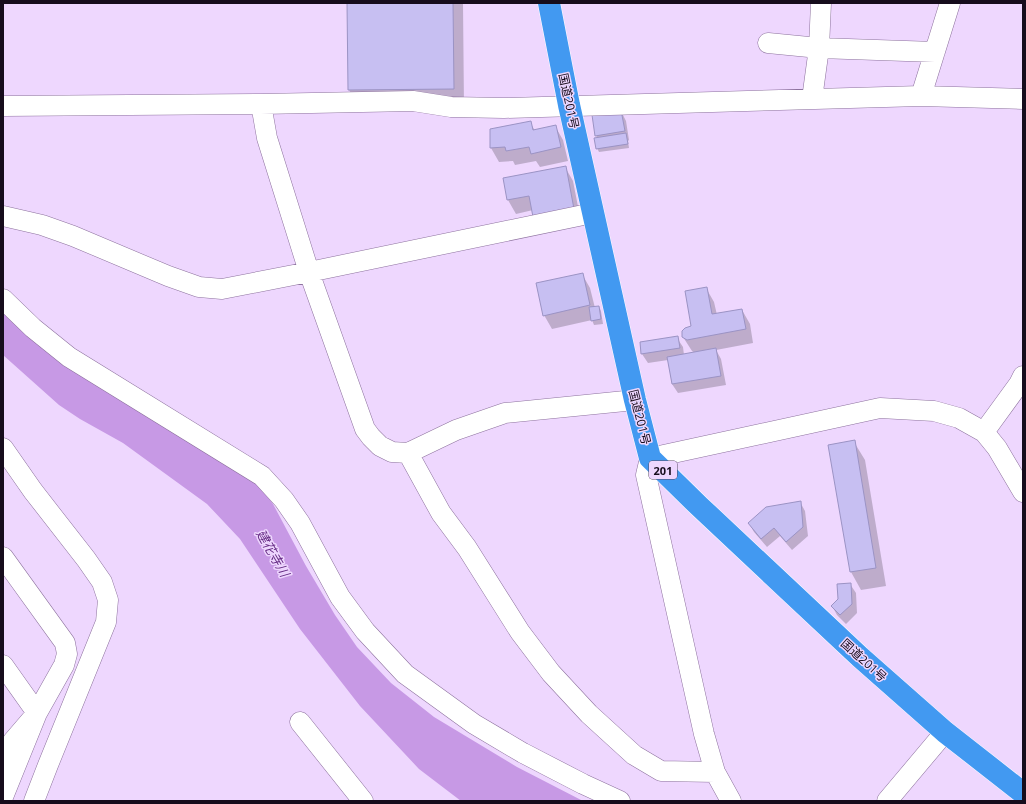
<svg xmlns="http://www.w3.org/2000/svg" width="1026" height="804" font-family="'Open Sans','Noto Sans JP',sans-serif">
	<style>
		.water { fill: #c799e5 }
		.shadow { fill: #0003 }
		.building { fill: #c7bff2; stroke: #9b93c4 }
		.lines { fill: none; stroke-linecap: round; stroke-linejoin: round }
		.street-casing { stroke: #8d729e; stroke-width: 21 }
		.highway-casing { stroke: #fff; stroke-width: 23 }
		.street { stroke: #fff; stroke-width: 20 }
		.highway { stroke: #4299f1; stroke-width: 22 }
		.labels { text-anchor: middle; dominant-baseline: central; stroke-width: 3; stroke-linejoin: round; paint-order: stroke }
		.shield { fill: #eed7fe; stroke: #574960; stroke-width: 1 }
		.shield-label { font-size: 11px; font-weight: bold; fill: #160c1c }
		.street-label { font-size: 12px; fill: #160c1c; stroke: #eed7fe }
		.water-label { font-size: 13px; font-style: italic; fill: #652b84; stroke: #eed7fe }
	</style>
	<rect width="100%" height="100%" fill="#eed7fe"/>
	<path class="water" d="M3 307 219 455 260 487 273 504 306 566 335 615 357 647 391 683 434 717 517 767 583 801H461L419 769 360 706 300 629 240 539 207 504 123 443 80 419 59 405 3 355Z"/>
	<path class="shadow" d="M348 3H463L464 108H360L349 90Z
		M621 111 626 121 629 140 628 141 629 148 599 152 597 148 598 138 596 136Z
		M530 122 535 131 555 126 563 140 568 161 540 167 536 161 515 165 513 161 499 162 491 148V130Z
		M565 167 573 181 581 222 533 210 516 214 508 200Z
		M582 274 590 288 595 308 599 307 601 311 603 324 594 325 592 320 552 329 544 315Z
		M706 288 714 302 717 315 742 310 750 324 753 343 716 350 721 359 726 385 678 393 672 384 668 360 648 363 642 354 641 343 677 338 683 347 684 355 695 353 692 351 683 337 693 327Z
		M854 442 865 460 886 586 861 590 851 572 829 446Z
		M800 502 805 511 808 536 792 550 780 536 767 547 754 532 749 523Z
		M850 584 856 593 857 613 846 624 837 615 832 606 839 599Z"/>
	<path class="building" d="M347 3H453L454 89 348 90Z
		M621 110 625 131 595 136 592 115Z
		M531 121 533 130 556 125 561 147 531 154 529 147 506 151 505 147 490 148V129Z
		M626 133 628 144 596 149 594 138Z
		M566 166 574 209 533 217 529 196 507 200 503 178Z
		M583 273 590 305 543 316 536 283Z
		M707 287 712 314 742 309 746 329 687 340 682 337V331L685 328 691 326 685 291Z
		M599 306 601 319 591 321 589 307Z
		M678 336 680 348 641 354 640 342Z
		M716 348 721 376 672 384 667 357Z
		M855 440 876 568 850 572 828 445Z
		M801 501 803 527 786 542 774 528 761 539 748 523 766 507Z
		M851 583 852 604 840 615 831 606 838 599 837 584Z"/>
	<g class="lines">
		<g class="street-casing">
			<path id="street" d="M768 43 819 48 935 52
				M921 96 950 3
				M812 99 819 48 821 3
				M261 104 267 138 309 272 365 429 371 437 380 446 392 452 408 453 456 430 505 413 635 400
				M3 106 261 104 413 101 451 107 504 108 921 96 1023 99
				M3 216 42 225 73 236 168 276 199 287 222 289 309 272 593 213
				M3 299 33 328 69 357 262 476 284 500 300 523 340 597 365 631 405 674 474 724 523 753 583 784 620 801
				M984 432 1019 384 1023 376
				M3 448 33 491 86 559 102 582 108 600 106 622 48 765 34 801
				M408 453 441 513 467 548 520 632 551 673 589 714 634 755 661 771 715 772
				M3 557 65 643 67 654 64 665 37 713 3 797
				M3 665 37 713 13 741 3 760
				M300 722 363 801
				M731 801 715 772 704 734 646 475 650 458 880 408 934 411 959 418 984 432 997 448 1023 492
				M887 801 945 732"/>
		</g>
		<g class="highway-casing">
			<path id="highway" d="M549 3 569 105 635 400 650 458 699 506 860 657 945 732 1023 793"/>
		</g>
		<use href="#street" class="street"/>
		<use href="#highway" class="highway"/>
	</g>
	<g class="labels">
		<rect class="shield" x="649" y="461" width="28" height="18" rx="3"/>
		<g class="shield-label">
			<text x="663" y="470">201</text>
		</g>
		<g class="street-label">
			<text transform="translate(569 101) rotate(78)">国道201号</text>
			<text transform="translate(640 417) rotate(76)">国道201号</text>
			<text transform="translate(864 660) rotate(42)">国道201号</text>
		</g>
		<g class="water-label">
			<text transform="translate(273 553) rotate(60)">建花寺川</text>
		</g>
	</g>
	<rect width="1026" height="804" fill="none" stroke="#160c1c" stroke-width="8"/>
</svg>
